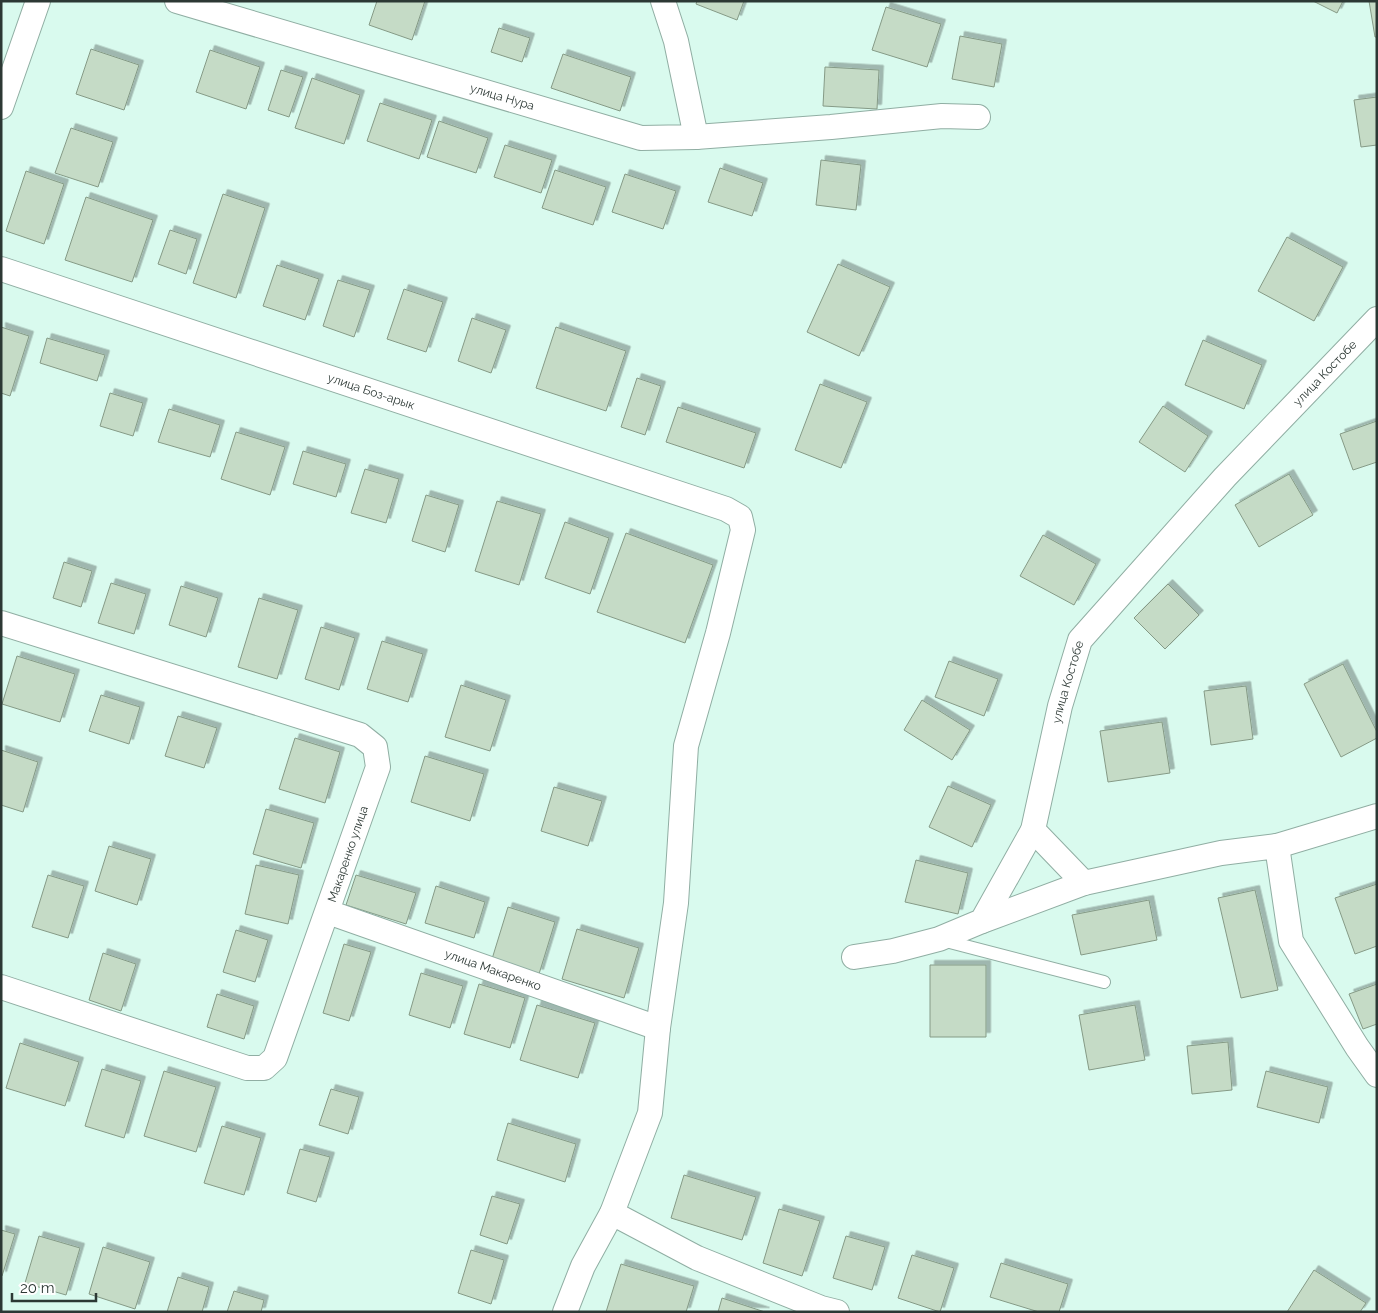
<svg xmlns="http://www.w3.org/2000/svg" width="1378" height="1313" font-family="Raleway,sans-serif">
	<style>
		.building { fill: #c5dbc6; stroke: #859a86; filter: url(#shadow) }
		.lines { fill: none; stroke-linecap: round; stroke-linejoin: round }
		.lane-casing { stroke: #90aea3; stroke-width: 14 }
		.street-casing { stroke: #90aea3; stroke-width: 26 }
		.lane { stroke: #fff; stroke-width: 12 }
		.street { stroke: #fff; stroke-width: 24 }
		.labels { text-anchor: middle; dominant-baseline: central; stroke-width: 4.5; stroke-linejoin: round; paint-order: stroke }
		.street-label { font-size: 12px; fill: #2c3834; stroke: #fefefe }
	</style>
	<defs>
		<filter id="shadow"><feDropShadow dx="4.5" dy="-4.5" stdDeviation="0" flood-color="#0004"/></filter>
	</defs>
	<rect width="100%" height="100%" fill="#d9faee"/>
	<path class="building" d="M377 1H425L412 40 369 25Z
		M697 1H744L737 20 696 4Z
		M1313 1H1343L1337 13Z
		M1369 1H1377V37H1375Z
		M886 7 941 24 927 67 872 50Z
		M499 28 530 38 522 62 491 52Z
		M960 36 1002 44 994 87 952 79Z
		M91 49 139 65 124 110 76 94Z
		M210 50 260 67 246 109 196 92Z
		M563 54 631 77 620 111 551 88Z
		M825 67 879 70 877 109 823 106Z
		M281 70 303 77 289 117 268 110Z
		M312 78 360 95 344 144 295 128Z
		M1377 97V145L1361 147 1354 100Z
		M380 103 432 120 419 159 367 141Z
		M439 121 488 138 476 173 427 157Z
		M71 128 113 142 98 187 55 173Z
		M505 145 552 160 541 193 494 177Z
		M821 160 861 165 856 210 816 205Z
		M720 168 763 183 752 216 708 202Z
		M555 170 606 187 593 225 542 208Z
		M26 171 64 184 44 244 6 231Z
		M625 174 676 191 663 229 612 212Z
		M223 194 265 208 236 298 193 283Z
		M86 197 153 220 132 282 65 260Z
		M170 230 197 239 186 274 158 264Z
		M1287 237 1343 267 1314 321 1258 291Z
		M838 264 890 287 859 356 807 332Z
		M277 265 319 279 305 320 263 306Z
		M338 280 370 290 354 337 323 326Z
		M404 289 443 302 426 352 387 339Z
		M472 318 506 330 491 373 458 361Z
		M1 327 29 336 10 396 1 393Z
		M556 327 626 351 606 411 536 388Z
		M47 338 105 355 97 381 40 363Z
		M1203 340 1262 365 1244 409 1185 385Z
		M637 378 661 386 645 435 621 427Z
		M820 384 867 402 841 468 795 450Z
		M110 393 143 403 133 436 100 426Z
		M1163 406 1208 436 1185 472 1139 442Z
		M678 407 756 433 744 468 666 442Z
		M169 409 220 425 210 457 158 442Z
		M1377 421V462L1353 470 1340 434Z
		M236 432 285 447 270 495 221 479Z
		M303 451 346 464 336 497 293 484Z
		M365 469 399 479 386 523 351 513Z
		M1289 474 1313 515 1259 547 1235 505Z
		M426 495 459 505 445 552 412 541Z
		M497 501 541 514 519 585 475 571Z
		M565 522 609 538 590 594 545 578Z
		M626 533 713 565 685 643 597 612Z
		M1043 535 1096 564 1074 605 1020 576Z
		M64 562 92 571 81 607 53 598Z
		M111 583 146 594 134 634 98 623Z
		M1168 584 1199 615 1165 649 1134 618Z
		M181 586 218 598 206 637 169 625Z
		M259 598 298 610 277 679 238 667Z
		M321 627 355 638 339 690 305 679Z
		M382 641 423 654 408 702 367 689Z
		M17 656 75 674 60 722 2 704Z
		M949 661 998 679 984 716 935 697Z
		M1343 664 1377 732V738L1341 757 1304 684Z
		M461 685 506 700 490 751 445 737Z
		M1246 686 1253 739 1211 745 1204 691Z
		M101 695 140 707 129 744 89 731Z
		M922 700 970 730 952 760 904 730Z
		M178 716 217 728 204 768 165 756Z
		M1162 722 1170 773 1108 782 1100 731Z
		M295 738 340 752 325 803 279 789Z
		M1 750 38 762 23 812 1 805Z
		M425 756 484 774 470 821 411 802Z
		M948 786 991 805 972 847 929 827Z
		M554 787 602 801 588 846 541 831Z
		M266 809 314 823 301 868 253 854Z
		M109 846 151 859 137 905 95 891Z
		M916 860 968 873 958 914 905 902Z
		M256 865 299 875 288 924 245 914Z
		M48 875 84 886 68 938 32 927Z
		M356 875 416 893 406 924 346 905Z
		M1377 884V946L1355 954 1335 898Z
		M436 886 485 902 474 938 425 923Z
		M1255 890 1278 990 1241 998 1218 898Z
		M1149 900 1157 940 1081 955 1072 915Z
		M508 907 555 922 539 974 492 959Z
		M577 929 639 948 624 998 562 979Z
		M236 930 268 940 255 982 223 972Z
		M344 944 371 952 349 1021 323 1013Z
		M103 953 136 964 121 1011 89 1000Z
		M930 965H986V1037H930Z
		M421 973 463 986 450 1028 409 1015Z
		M479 984 525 998 510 1048 464 1034Z
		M1377 984V1024L1363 1029 1349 994Z
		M217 994 254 1006 244 1039 207 1027Z
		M537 1005 595 1023 578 1078 520 1060Z
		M1135 1005 1145 1060 1089 1070 1079 1015Z
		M1228 1042 1232 1090 1192 1094 1187 1046Z
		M20 1043 79 1062 65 1106 6 1088Z
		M102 1069 141 1081 124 1138 85 1126Z
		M164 1071 216 1087 196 1152 144 1136Z
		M1266 1071 1328 1087 1319 1123 1257 1107Z
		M331 1089 359 1097 348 1134 319 1125Z
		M508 1123 576 1144 565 1182 497 1160Z
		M222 1126 261 1138 244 1195 204 1183Z
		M300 1149 330 1157 316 1202 287 1193Z
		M684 1175 756 1197 742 1240 671 1218Z
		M492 1196 520 1204 507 1244 480 1235Z
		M779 1209 820 1221 802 1276 763 1263Z
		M1 1230 15 1234 2 1276H1Z
		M39 1236 80 1248 66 1295 25 1283Z
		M846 1236 885 1247 872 1290 833 1278Z
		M103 1247 150 1262 135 1309 89 1294Z
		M471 1250 504 1260 491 1304 458 1293Z
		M912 1255 954 1268 940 1312 898 1298Z
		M1001 1263 1068 1284 1059 1312H1039L990 1297Z
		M621 1264 694 1286 686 1312H606Z
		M1314 1270 1366 1303 1360 1312H1287Z
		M178 1277 209 1287 202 1312H167Z
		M234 1291 264 1300 261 1312H227Z
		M722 1298 765 1312H718Z"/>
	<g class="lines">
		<g class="lane-casing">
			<path id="lane" d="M942 940 1104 982"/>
		</g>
		<g class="street-casing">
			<g id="street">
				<path id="s1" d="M177 1 641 138 696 137 676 41 663 1"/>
				<path d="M1 107 38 1"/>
				<path d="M696 137 831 127 942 116 978 117"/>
				<path id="s2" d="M1 269 726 509 740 517 743 530 718 633 686 746 676 903 658 1028 650 1113 612 1213 583 1266 565 1312"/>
				<path d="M1 623 360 735 375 747 378 767 275 1058 264 1068H247L1 987"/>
				<path d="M1033 830 1084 883"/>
				<path d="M1277 846 1377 816"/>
				<path id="s3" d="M328 912 658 1028"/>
				<path d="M982 921 1084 883 1221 853 1277 846 1291 941 1357 1047 1377 1075"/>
				<path id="s4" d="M854 957 893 951 939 939 982 921 1033 830 1060 706 1080 640 1225 477 1377 319"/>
				<path d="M612 1213 697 1258 821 1308 837 1312"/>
			</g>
		</g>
		<use href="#lane" class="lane"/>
		<use href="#street" class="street"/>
	</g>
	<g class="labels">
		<g class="street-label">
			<text stroke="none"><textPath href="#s1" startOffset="339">улица Нура</textPath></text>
			<text stroke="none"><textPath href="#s4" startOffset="796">улица Костобе</textPath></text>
			<text stroke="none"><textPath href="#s2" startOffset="390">улица Боз-арык</textPath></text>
			<text stroke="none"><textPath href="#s4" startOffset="390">улица Костобе</textPath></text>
			<text transform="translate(348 854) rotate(-71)">Макаренко улица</text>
			<text stroke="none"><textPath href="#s3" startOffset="175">улица Макаренко</textPath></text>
		</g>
	</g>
	<rect width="1378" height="1313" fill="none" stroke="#2c3834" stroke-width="5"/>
	<path d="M12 1293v8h84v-8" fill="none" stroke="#2c3834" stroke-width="2.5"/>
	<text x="20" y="1293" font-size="15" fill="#2c3834" stroke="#fefefe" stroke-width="4" paint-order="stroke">20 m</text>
</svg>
